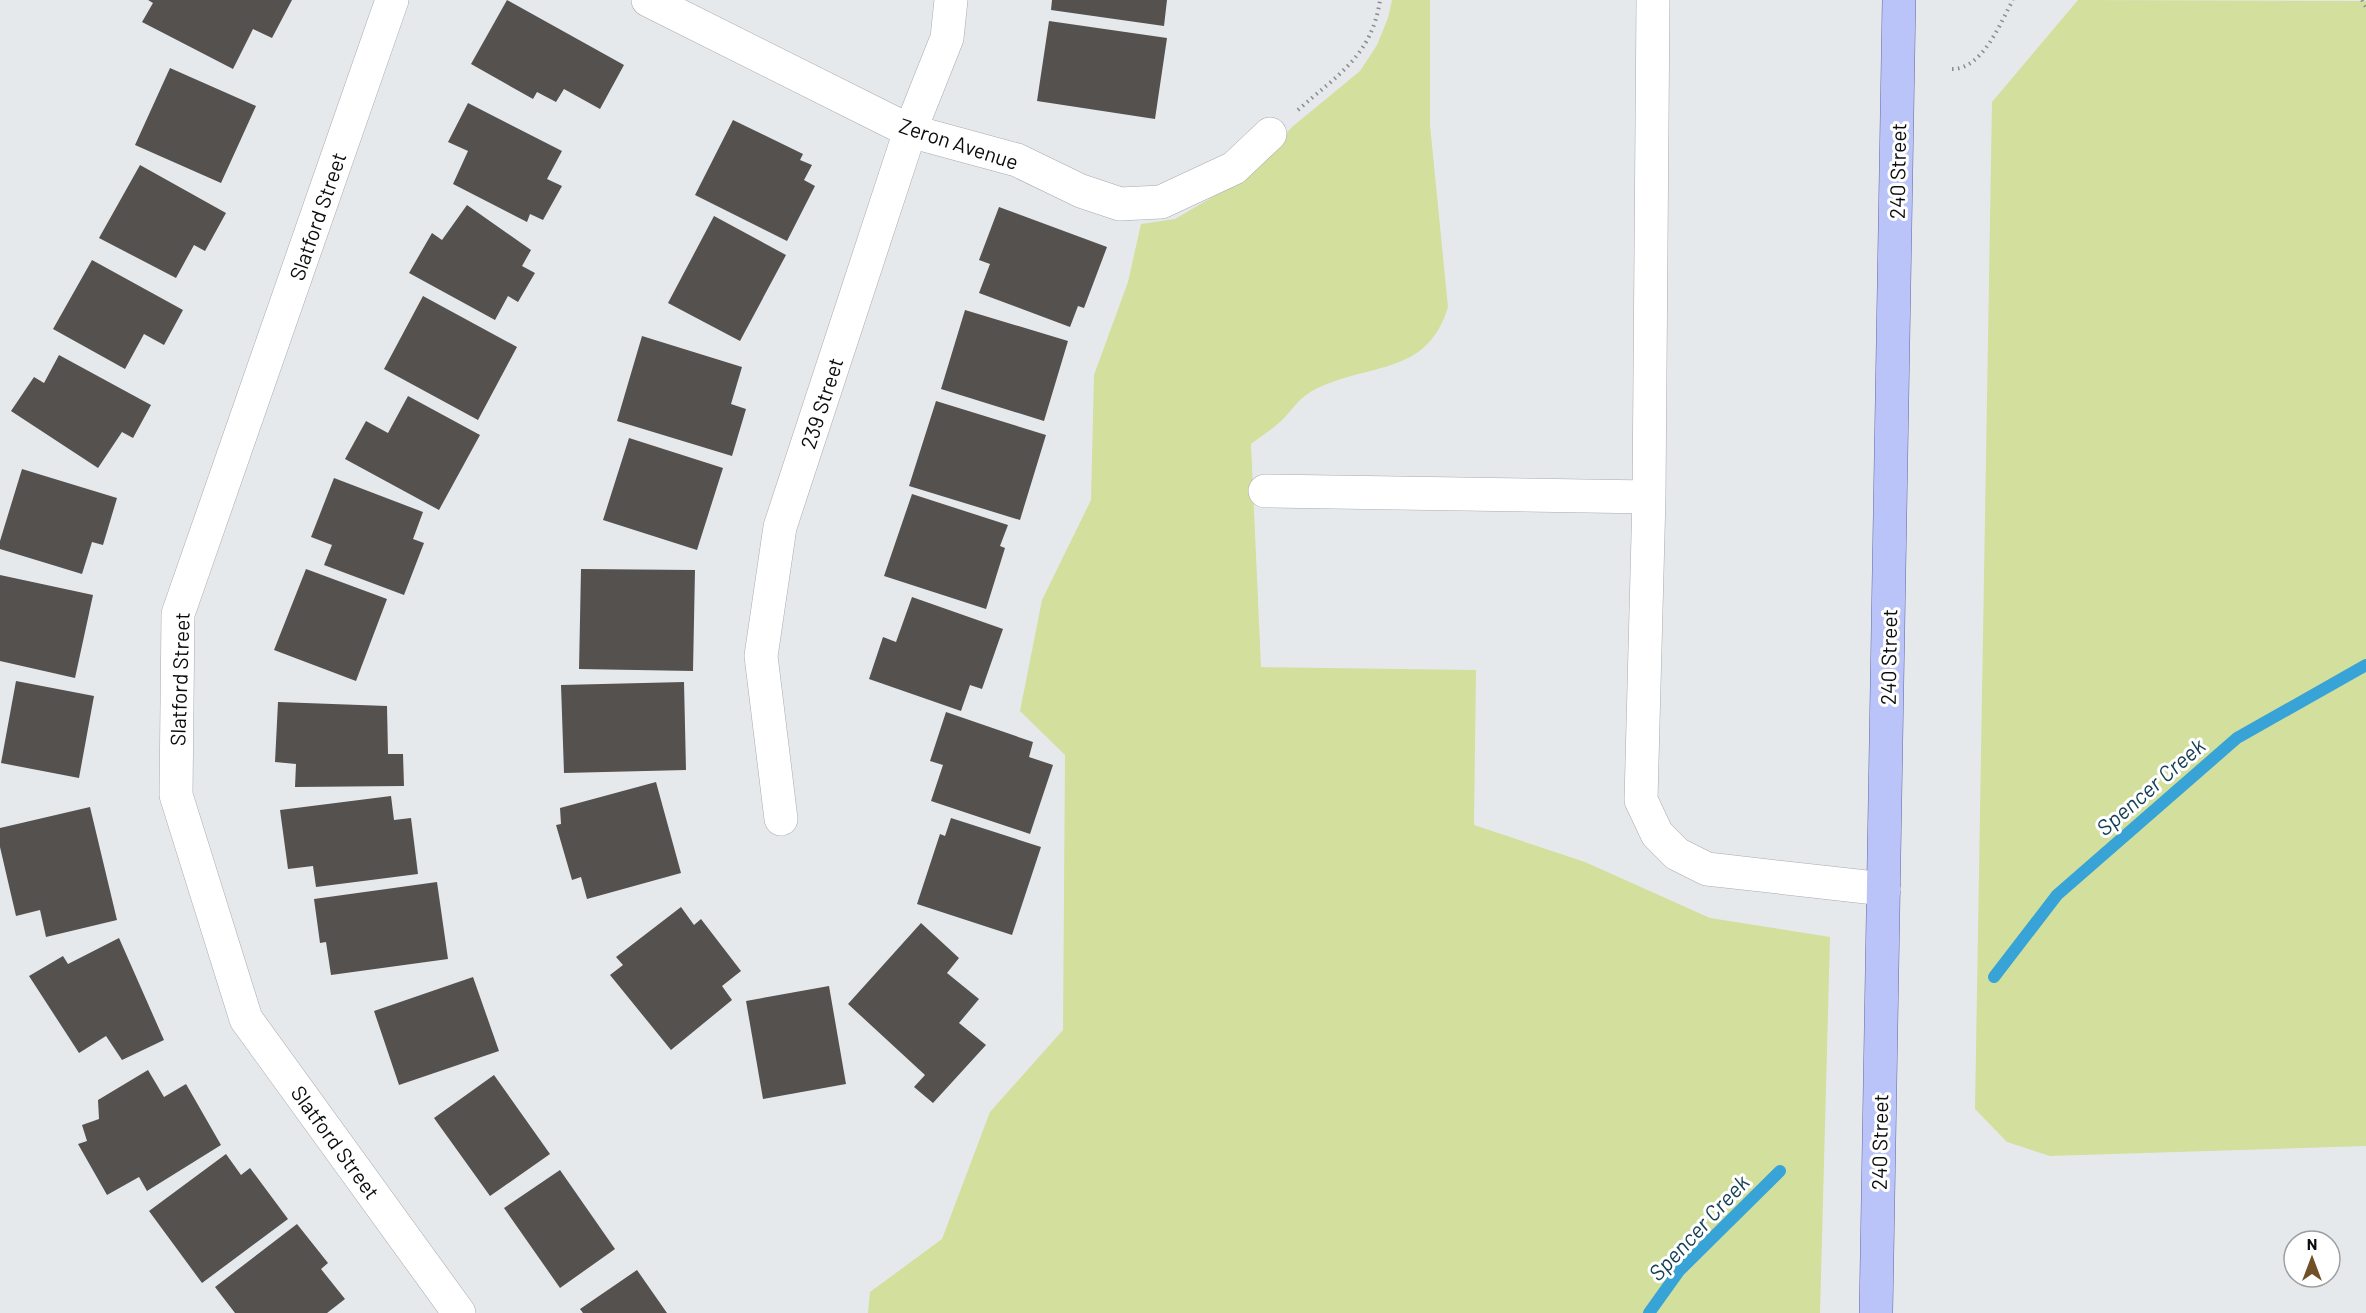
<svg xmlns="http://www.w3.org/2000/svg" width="2366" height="1313" font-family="Barlow,sans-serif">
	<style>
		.green { fill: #d2df9d }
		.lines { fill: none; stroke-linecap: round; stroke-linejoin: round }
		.stream { stroke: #37a3d6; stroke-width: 12 }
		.building { fill: #54514f }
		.minor-casing { stroke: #a8aaad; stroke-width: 34 }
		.major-casing { stroke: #606aa3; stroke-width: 34 }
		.path { stroke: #8a8c8e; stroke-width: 4; stroke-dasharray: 1.5 4.5; stroke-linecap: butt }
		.minor { stroke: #fff; stroke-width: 33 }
		.major { stroke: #bbc4f8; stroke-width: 33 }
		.labels { text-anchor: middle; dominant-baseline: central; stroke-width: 6; stroke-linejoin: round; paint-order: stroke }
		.street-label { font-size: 21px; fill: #0b0c0d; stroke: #fff }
		.water-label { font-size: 22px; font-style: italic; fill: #133f55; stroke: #fff }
	</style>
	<rect width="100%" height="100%" fill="#e6e9ec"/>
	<path class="green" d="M1392 0H1430V125L1448 307C1427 377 1368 362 1314 390 1296 400 1294 409 1281 421 1272 430 1261 436 1251 444L1261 667 1476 670 1474 825 1585 862 1710 918 1830 937 1820 1313H868L870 1292 942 1239 990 1112 1063 1030 1065 755 1020 711 1042 600 1091 500 1094 375 1128 282 1141 224 1175 219 1247 177 1292 127 1360 71 1377 45 1388 18Z
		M2078 0 2366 1V1146L2050 1156 2007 1142 1975 1109 1992 102Z"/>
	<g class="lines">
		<path class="stream" d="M1994 977 2057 895 2237 738 2366 665
			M1649 1313 1679 1271 1780 1171"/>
	</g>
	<path class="building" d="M148 0H292L272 38 253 29 233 69 142 22 153 3Z
		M507 0 624 65 600 109 564 89 556 102 537 92 533 99 471 64Z
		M1052 0H1167L1164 26 1051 10Z
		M1049 21 1167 38 1155 119 1037 101Z
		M170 68 256 106 221 183 135 145Z
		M468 103 562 151 547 179 562 186 543 220 530 214 527 222 453 184 468 151 448 142Z
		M733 120 803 154 800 160 812 165 804 180 815 186 787 241 695 195Z
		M140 165 226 213 205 251 194 245 176 278 99 238Z
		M467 205 531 250 522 266 535 273 518 302 508 296 495 320 409 273 432 233 442 240Z
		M999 207 1107 247 1084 308 1078 306 1070 327 979 293 990 264 979 260Z
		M714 216 786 255 740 341 668 303Z
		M92 260 183 310 164 345 144 334 125 369 53 329Z
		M423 296 517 347 478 420 384 369Z
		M965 310 1068 341 1044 421 941 389Z
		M642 336 742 367 731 404 746 409 732 456 617 421Z
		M59 355 151 405 133 438 122 432 98 468 11 411 34 377 44 383Z
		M408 396 480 435 439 510 345 459 366 421 388 433Z
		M936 401 1046 435 1020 520 909 486Z
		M629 438 723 468 697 550 603 520Z
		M22 469 117 498 103 545 92 542 82 574 0 549V541Z
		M334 478 423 512 413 539 424 543 404 595 324 565 332 545 311 537Z
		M912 494 1008 525 1000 546 1005 548 986 609 884 576Z
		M306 569 387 599 356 681 274 650Z
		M581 569 695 570 693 671 579 669Z
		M0 575 93 595 75 678 0 661Z
		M912 597 1003 629 982 689 970 685 961 711 869 679 883 637 896 642Z
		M16 681 94 696 79 778 1 763Z
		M684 682 686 770 564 773 561 685Z
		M278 702 387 706 388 754H403L404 786 295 787 296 764 275 762Z
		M946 712 1033 742 1029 757 1053 765 1030 834 931 801 943 765 930 761Z
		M656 782 681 873 587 899 581 877 572 880 556 825 561 824 560 808Z
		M391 796 394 820 411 818 418 874 316 887 313 866 288 869 280 810Z
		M90 807 117 920 46 937 40 910 16 916 0 847V828Z
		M951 818 1041 847 1012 935 917 904 940 834 945 836Z
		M437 882 448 959 331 975 326 942 320 943 314 899Z
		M681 907 694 925 701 919 741 971 722 986 732 1000 671 1050 610 975 623 965 616 957Z
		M921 923 959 958 947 973 979 999 959 1023 986 1045 933 1103 914 1087 925 1075 848 1004Z
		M119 938 164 1040 122 1060 106 1036 79 1053 29 976 63 956 68 964Z
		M473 977 499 1051 399 1085 374 1011Z
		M829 986 846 1084 763 1099 746 1001Z
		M148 1070 164 1097 186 1084 221 1145 147 1191 139 1177 107 1195 78 1144 87 1141 82 1125 99 1119 98 1100Z
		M494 1075 550 1154 490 1196 434 1118Z
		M226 1154 241 1175 250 1168 288 1219 202 1283 149 1211Z
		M560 1170 615 1249 560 1288 504 1208Z
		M297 1224 328 1263 321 1269 345 1299 327 1313H235L215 1287Z
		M637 1270 667 1313H583L580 1309Z"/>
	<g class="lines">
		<g class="minor-casing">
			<path id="minor" d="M392 0 178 614 176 795 246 1019 459 1313
				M648 0 910 131 1017 160 1081 191 1120 204 1161 202 1234 168 1270 134
				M1653 0 1649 497 1641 800 1657 834 1677 854 1707 869 1884 889
				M1265 491 1649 497
				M781 819 761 656 780 527 910 131 947 38 951 0"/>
		</g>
		<g class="major-casing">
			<path id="major" d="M1876 1313 1899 0"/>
		</g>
		<path class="path" d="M2362 0 2366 7
			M1952 69C1983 69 2000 23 2013 0
			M1298 110C1337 75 1372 56 1380 0"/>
		<use href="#minor" class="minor"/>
		<use href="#major" class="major"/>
	</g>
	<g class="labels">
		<g class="street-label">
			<text transform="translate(959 143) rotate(18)">Zeron Avenue</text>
			<text transform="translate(1897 171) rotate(-89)">240 Street</text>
			<text transform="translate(317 216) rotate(-71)">Slatford Street</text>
			<text transform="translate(821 403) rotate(-72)">239 Street</text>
			<text transform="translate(1888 657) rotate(-89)">240 Street</text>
			<text transform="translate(179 679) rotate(-88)">Slatford Street</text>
			<text transform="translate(336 1142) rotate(54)">Slatford Street</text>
			<text transform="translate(1879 1142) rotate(-89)">240 Street</text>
		</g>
		<g class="water-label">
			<text transform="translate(2150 786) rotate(-41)">Spencer Creek</text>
			<text transform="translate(1698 1227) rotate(-47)">Spencer Creek</text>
		</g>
	</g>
	<g transform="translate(2312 1259)"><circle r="28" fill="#ffffff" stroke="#9d9e9e" stroke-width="1.5"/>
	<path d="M0-4.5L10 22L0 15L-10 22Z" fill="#715027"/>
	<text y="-9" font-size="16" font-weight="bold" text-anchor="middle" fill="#0b0c0d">N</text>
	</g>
</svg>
